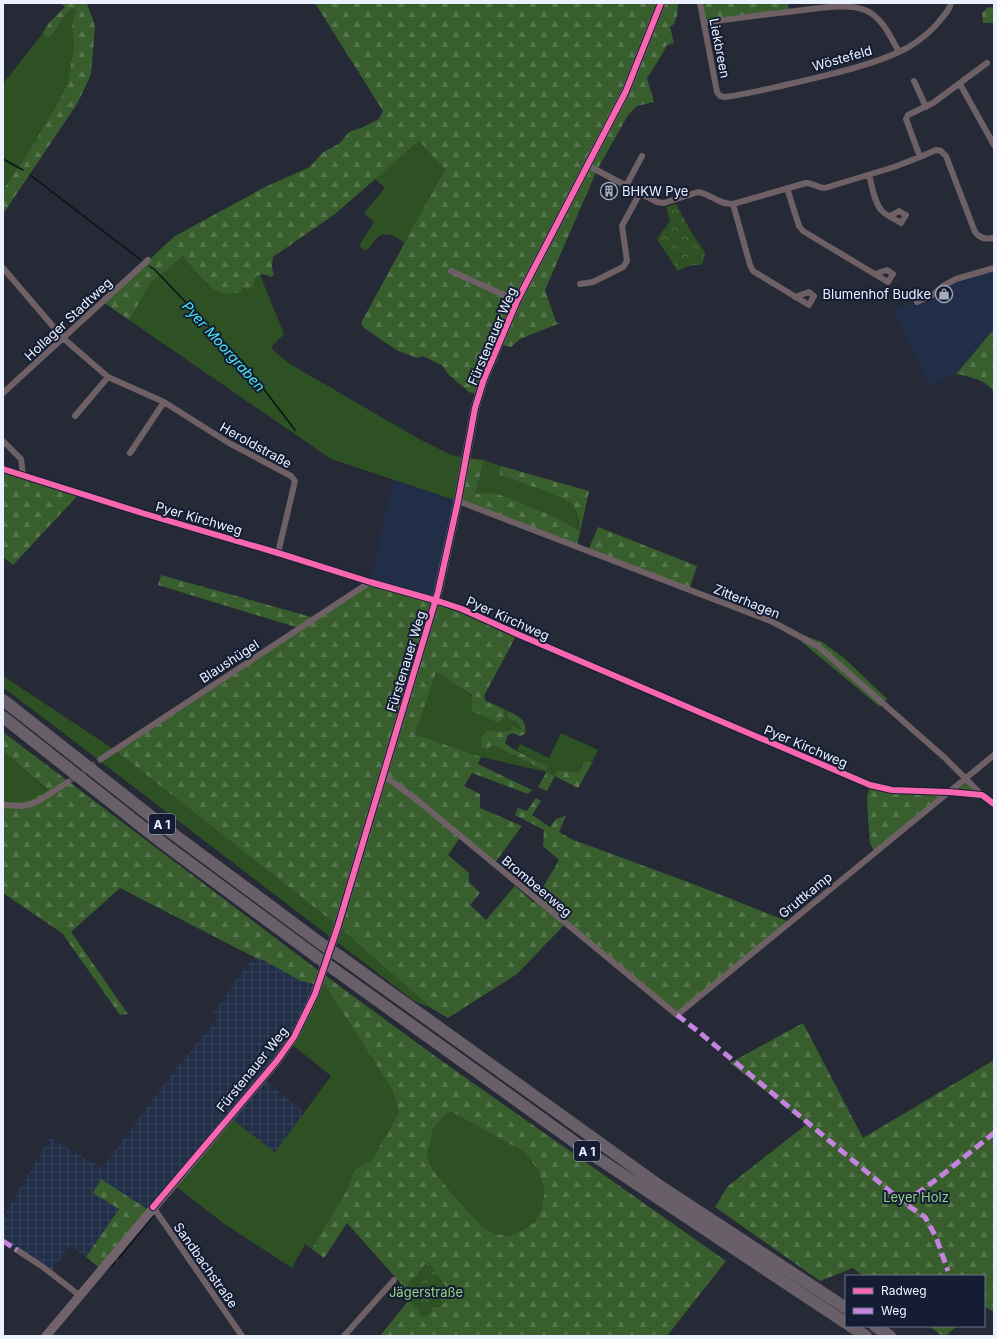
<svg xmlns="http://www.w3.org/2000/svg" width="997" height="1339" font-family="Inter,sans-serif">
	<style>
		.built { fill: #222d48 }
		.industrial { fill: url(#industrial-grid) }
		.green { fill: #2e5124 }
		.forest { fill: url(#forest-firs); fill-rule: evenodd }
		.park { fill: url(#park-crowns) }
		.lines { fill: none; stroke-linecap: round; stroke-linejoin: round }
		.stream { stroke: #081416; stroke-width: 1.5 }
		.street-tunnel { stroke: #434854; stroke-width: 6; stroke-dasharray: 6 3; stroke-linecap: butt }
		.street { stroke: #6f6066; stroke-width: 6 }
		.secondary { stroke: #72626b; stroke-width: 9 }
		.highway { stroke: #685f69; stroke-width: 12 }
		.highway-bridge { stroke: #685f69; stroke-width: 12 }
		.quiet { stroke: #c483df; stroke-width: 5; stroke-dasharray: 10 5; stroke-linecap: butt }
		.cycleway-casing { stroke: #141d33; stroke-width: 8 }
		.cycleway { stroke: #f766af; stroke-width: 6 }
		.labels { text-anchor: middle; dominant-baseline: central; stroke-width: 4; stroke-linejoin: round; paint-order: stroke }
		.shield { fill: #141d33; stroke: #aab1c1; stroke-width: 1 }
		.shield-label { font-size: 12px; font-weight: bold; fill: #ebf1fe }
		.street-label { font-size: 13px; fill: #ebf1fe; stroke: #141d33 }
		.poi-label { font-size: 13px; fill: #ebf1fe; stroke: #141d33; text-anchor: start }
		.park-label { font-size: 13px; fill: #95d381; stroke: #141d33 }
		.water-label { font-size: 14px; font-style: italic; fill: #47e5f0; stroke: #141d33 }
	</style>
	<defs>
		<pattern id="industrial-grid" width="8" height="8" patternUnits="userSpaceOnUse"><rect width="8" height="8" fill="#222d48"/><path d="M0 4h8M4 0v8" fill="none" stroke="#38425a"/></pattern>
		<pattern id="forest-firs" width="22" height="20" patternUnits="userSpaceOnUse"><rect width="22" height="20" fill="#395e2e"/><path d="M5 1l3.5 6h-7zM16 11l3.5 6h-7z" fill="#56764d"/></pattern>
		<pattern id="park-crowns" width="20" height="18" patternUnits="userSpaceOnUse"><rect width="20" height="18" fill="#2e5124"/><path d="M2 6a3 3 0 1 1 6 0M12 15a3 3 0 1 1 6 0" fill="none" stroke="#4c6a45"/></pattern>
	</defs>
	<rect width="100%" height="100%" fill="#252a36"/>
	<path class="built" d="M992 269 994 272V329L956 374 929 387 893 308 917 302 943 286Z
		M393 480 458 501 436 601 370 582Z"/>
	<path class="industrial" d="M258 959 263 960 301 981 321 979 294 1037 262 1078 304 1112 275 1152 229 1117 150 1211 119 1209 86 1257 70 1245 51 1273 3 1241V1217L50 1138 102 1168 175 1070 218 1018 212 1013 223 1000 238 977 250 962Z"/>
	<path class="green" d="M72 8 76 12 72 26 74 46 68 82 58 103 31 148 3 190V84L42 34 49 38C60 30 61 16 72 8Z
		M419 141 445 168 405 244C397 237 385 229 376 239 372 243 371 248 365 250L359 246 374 222 364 213 385 188 375 179Z
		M183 256 195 272 208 286 242 287 253 286 256 276 260 275 284 334 271 347 274 351 290 364 419 439 451 455 466 458 458 501 331 459 129 320 150 284Z
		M484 460 501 466 499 469 500 475C512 479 566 498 572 504 577 512 579 522 580 531L555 517 519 502 475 494Z
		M435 672 443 675 452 683 504 717V709L508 711 507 718 517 722 521 729 519 730 512 728 503 732 487 730 492 745 547 771 548 766 517 750 520 744 549 758 561 733 598 750 592 763 589 761 581 765 578 772 557 771 555 776 547 772 481 757 415 734Z
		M3 676 115 750 338 926 431 1008 414 1001 3 687Z
		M3 751 48 791C32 801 23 803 3 801Z
		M321 979 392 1089 399 1112 372 1160 354 1170 347 1190 312 1249 305 1244 292 1268 223 1223 173 1184 229 1117 275 1152 331 1076 290 1043Z
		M452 1112 524 1152 538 1170 545 1192 541 1209 535 1222 525 1229 509 1236 496 1234 484 1228 453 1195 433 1170 429 1162 427 1154 433 1129 446 1113Z"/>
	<path class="forest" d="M61 3H86L87 4 92 17 95 27 91 74 77 104 3 214V190L31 148 58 103 68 82 74 46 72 26 76 11 72 8C61 16 59 30 49 38L42 34 49 23 65 7Z
		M315 3H678L677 16 674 24 670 27 674 43 667 45 658 61 647 78 654 102 637 106 628 115 597 170 545 290 556 322 560 323 520 339 511 347 498 344 479 395 469 392 448 374 443 366 423 356 418 358 398 351 364 328 361 323 445 169 419 141 335 214 273 257C272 263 271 269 274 274L272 277 263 274 256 276 253 286 249 289 242 288 241 292C236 293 230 294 225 294 209 291 192 268 183 256L150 284 129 320 103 302 175 236 265 187 310 167 322 153 340 143 349 132 363 127 379 119 383 111Z
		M700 3H788L789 12 704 23Z
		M988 7 994 8V23H983L982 13Z
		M994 329V392C986 380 969 376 956 374Z
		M466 458 484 460 475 494 494 493 519 502 555 517 580 531C580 523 577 511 572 504 566 498 512 479 500 475L499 469 501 466 589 491 577 546 588 551 598 527 697 566 689 590 458 501Z
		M3 469 80 493 13 565 3 557Z
		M161 575 315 618 370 582 441 602 517 634 484 696 486 701 504 709V717L499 723 472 711V695L452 683 443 675 436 672 415 734 481 757 478 764 532 790 528 794 472 773 464 786 480 794V808L522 826 494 864 461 836 448 855 469 873V882L480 893 470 905 486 920 515 886 534 903 559 860 543 846 544 830 515 815 518 808 527 811 536 798 541 801 532 815 550 827 556 819 566 816 559 832 571 839 696 885 789 922 677 1013 566 923 517 974 448 1018 431 1008 338 926 115 750 299 628 158 585Z
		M803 635 822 642 844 658 887 699 880 707 802 642Z
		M508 711C519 716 528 721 525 734L520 736 512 733 508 735 505 743 511 748 548 766 547 772 555 776 557 771 578 772 584 762 589 761 592 763 578 788 555 776 547 791 538 787 547 771 492 745 487 750 481 747 482 737 487 730 503 732 511 729 513 726 519 730 521 729 517 722 507 718Z
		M3 732 323 974 439 1059 726 1261 667 1336H380L412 1296 347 1223 324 1258 312 1249 347 1190 354 1170 372 1160 399 1112 392 1089 321 979 314 984 301 981 263 960 258 959 120 888 71 932 128 1014 120 1015 62 933 3 893V801C22 803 32 801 48 790L3 751ZM452 1112 524 1152 538 1170 545 1192 541 1209 535 1222 525 1229 509 1236 496 1234 484 1228 453 1195 433 1170 429 1162 427 1154 433 1129 446 1113Z
		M966 779 982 795 949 792 875 853 870 843 868 819 867 797 870 785 948 792Z
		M803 1023 863 1138 994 1060V1312L984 1306V1276H863L853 1268 820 1281 715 1207 728 1186 807 1124 730 1063Z
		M101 1179 150 1211 101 1269 86 1257 119 1209 93 1193Z
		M929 1326H957L948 1334V1336H941V1335Z"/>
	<path class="park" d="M676 204 690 230 705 253 702 265C693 264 686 266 678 271L657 239 670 221 666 207Z
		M428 1261 453 1296 423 1319 402 1291Z"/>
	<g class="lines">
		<path class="stream" d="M3 159 23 170
			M30 175 141 260
			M149 266 155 270 244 363 295 430
			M119 1258 153 1216
			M106 1271 115 1262"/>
		<path class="street-tunnel" d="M68 782 101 759"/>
		<path class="street" d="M700 3 717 92 720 96 725 97C748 94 771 88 794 83 831 74 872 66 907 48 919 41 933 30 942 18 945 14 950 9 951 3
			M704 23C737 18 770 14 804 10 821 8 849 3 865 10 882 17 890 36 899 52
			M987 63 933 103 908 115 906 119 920 157 936 150 941 151 946 156 975 232C980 239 986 239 994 238
			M914 81 926 107
			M960 84 994 145
			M587 165 657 202 664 203 698 192C711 194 719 205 733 204L806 183C813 183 818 188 825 188L894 167 920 157
			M869 175C872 185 874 203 882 211 887 216 895 219 901 223L906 215 899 211 890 216
			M626 186 642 156
			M787 188 799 226 803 231 888 282 893 274 887 270 875 274
			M733 204 750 265 753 271 809 305 814 296 809 292 795 297
			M3 268 63 338 108 377 164 402 229 443 291 476 295 481 278 553
			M451 271 517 301
			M580 284 593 282 623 267 627 261 622 226 640 193
			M917 302 934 294 943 286 956 279 994 268
			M3 393 148 260
			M75 416 108 377
			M3 441 21 459 23 475
			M130 453 164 402
			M3 469 142 513 278 553 370 582 441 602 462 609 517 634 870 785 892 790 949 792 982 795 994 804
			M458 501 773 622 819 647 945 758 982 795
			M101 759 370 582
			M383 775 417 800 677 1015 994 755
			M3 805C9 805 16 806 22 806 39 804 54 790 68 782
			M153 1207 242 1336
			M17 1250 43 1267 79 1295
			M344 1336 394 1280"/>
		<path class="secondary" d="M46 1336 276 1062 294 1037 315 994 338 926 438 592 458 501 475 408 484 379 517 301 626 91 661 3"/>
		<path class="highway" d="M3 700 176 836 323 945
			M3 717 164 844 317 957
			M341 957 660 1186 846 1308
			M335 970 587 1151 846 1323
			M850 1326 866 1336
			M875 1326 890 1336"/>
		<path class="highway-bridge" d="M323 945 341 957
			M317 957 335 970"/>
		<path class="quiet" d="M677 1015 699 1032 904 1203 925 1217 936 1237 948 1271
			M904 1203 941 1176 994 1133
			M3 1241 17 1250"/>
		<g class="cycleway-casing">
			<path id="cycleway" d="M3 469 142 513 278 553 370 582 441 602 462 609 517 634 870 785 892 790 949 792 982 795 994 804
				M153 1207 276 1062 294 1037 315 994 338 926 438 592 458 501 475 408 484 379 517 301 626 91 661 3"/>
		</g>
		<use href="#cycleway" class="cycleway"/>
	</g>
	<defs>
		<g id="building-ring" transform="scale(0.9)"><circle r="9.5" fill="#141d33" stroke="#a6abb8" stroke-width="1.5"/><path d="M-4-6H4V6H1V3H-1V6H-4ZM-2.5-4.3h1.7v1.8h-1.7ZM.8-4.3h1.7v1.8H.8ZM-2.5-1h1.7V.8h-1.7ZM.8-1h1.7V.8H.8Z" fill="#a6abb8"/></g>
		<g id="shop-ring" transform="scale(0.9)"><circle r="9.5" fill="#141d33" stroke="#a6abb8" stroke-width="1.5"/><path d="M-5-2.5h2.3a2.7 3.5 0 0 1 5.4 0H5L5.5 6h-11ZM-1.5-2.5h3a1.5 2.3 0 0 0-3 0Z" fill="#a6abb8"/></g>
	</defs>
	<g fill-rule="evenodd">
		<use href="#building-ring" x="609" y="191"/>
		<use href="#shop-ring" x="944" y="294"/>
	</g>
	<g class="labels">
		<g class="shield">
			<rect x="149" y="814" width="26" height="20" rx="3"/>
			<rect x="574" y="1141" width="26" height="20" rx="3"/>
		</g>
		<g class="shield-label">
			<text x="162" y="824">A 1</text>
			<text x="587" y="1151">A 1</text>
		</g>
		<g class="street-label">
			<text transform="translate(720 48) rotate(79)">Liekbreen</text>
			<text transform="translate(842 58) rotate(-16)">Wöstefeld</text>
			<text transform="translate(68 319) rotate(-43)">Hollager Stadtweg</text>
			<text transform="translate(492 336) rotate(-67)">Fürstenauer Weg</text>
			<text transform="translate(256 445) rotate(29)">Heroldstraße</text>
			<text transform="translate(199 518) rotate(16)">Pyer Kirchweg</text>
			<text transform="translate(747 601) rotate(22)">Zitterhagen</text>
			<text transform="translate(508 618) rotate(24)">Pyer Kirchweg</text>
			<text transform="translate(229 661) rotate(-33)">Blaushügel</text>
			<text transform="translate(406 661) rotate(-73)">Fürstenauer Weg</text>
			<text transform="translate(806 746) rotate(23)">Pyer Kirchweg</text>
			<text transform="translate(537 886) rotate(40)">Brombeerweg</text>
			<text transform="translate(805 895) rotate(-39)">Gruttkamp</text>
			<text transform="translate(252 1069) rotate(-51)">Fürstenauer Weg</text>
			<text transform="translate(206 1265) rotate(55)">Sandbachstraße</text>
		</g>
		<g class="poi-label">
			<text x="622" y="191">BHKW Pye</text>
			<text x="931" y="294" text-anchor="end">Blumenhof Budke</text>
		</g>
		<g class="park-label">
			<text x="916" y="1197">Leyer Holz</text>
			<text x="426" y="1292">Jägerstraße</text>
		</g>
		<g class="water-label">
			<text transform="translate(224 346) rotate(48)">Pyer Moorgraben</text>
		</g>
	</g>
	<rect width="997" height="1339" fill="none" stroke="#ebf1fe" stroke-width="8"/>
	<rect x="845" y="1275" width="140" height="52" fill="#141d33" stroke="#6a7284"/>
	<rect x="853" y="1288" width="20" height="6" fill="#f766af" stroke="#6a7284"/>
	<text x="881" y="1295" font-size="12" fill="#ebf1fe">Radweg</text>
	<rect x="853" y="1308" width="20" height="6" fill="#c483df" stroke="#6a7284"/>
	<text x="881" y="1315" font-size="12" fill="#ebf1fe">Weg</text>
</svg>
